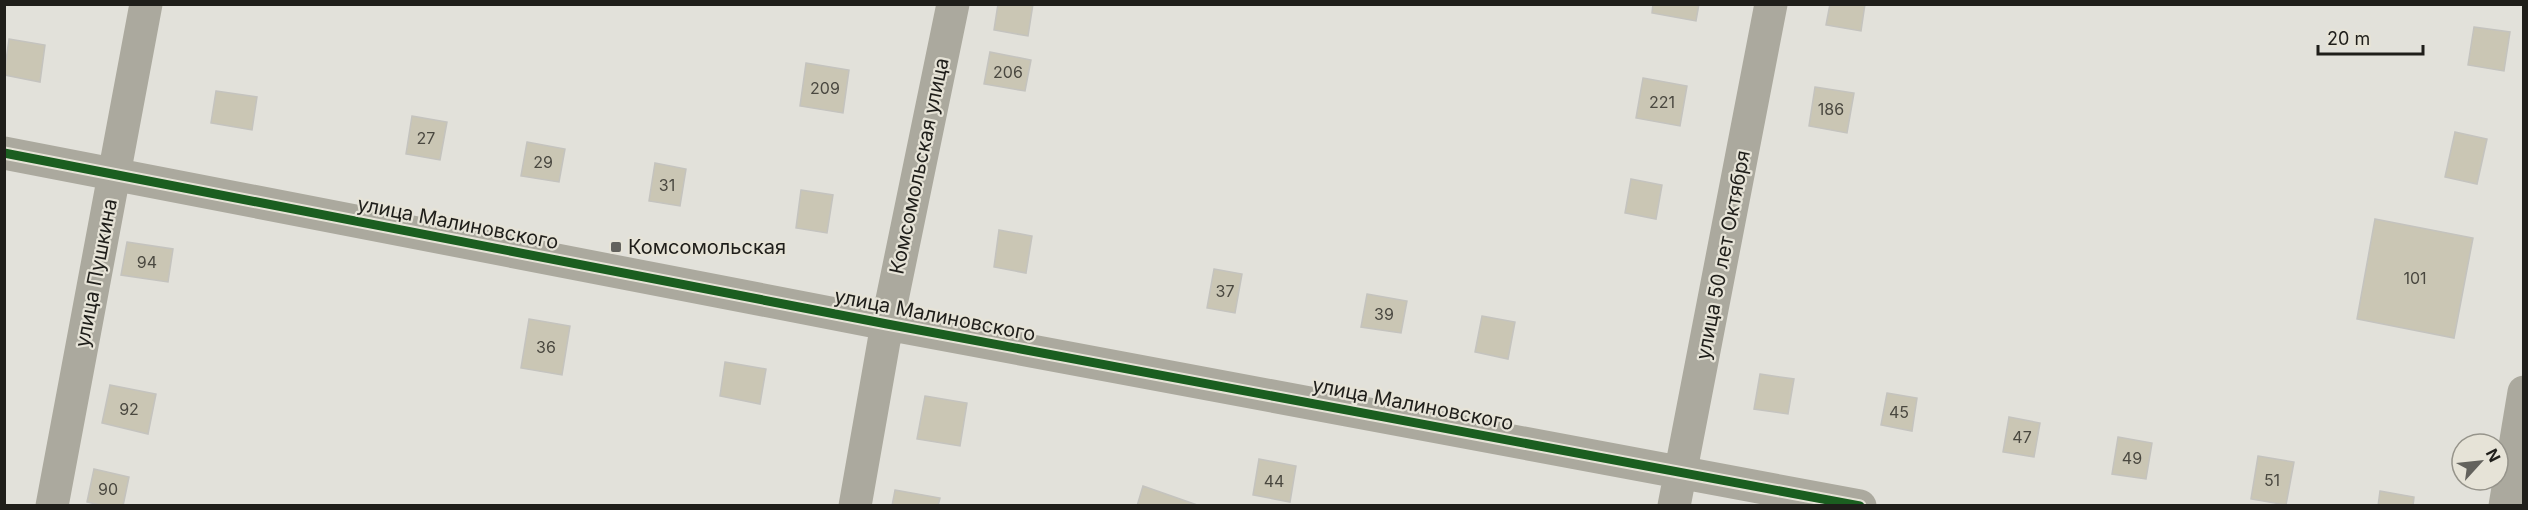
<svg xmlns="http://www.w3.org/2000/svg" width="2528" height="510" font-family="Inter,sans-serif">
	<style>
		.building { fill: #cac6b4; stroke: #c4c3be; stroke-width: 1.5 }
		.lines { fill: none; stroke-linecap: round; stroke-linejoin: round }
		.minor { stroke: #aba99e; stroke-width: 33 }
		.cycleway-casing { stroke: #e6e3d7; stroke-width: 13 }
		.cycleway { stroke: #1b5e20; stroke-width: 9 }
		.poi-dot { fill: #63625d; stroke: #e6e3d7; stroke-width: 2 }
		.labels { text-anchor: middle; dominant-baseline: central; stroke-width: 4.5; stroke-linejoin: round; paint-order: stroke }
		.number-label { font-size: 16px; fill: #4a4840 }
		.street-label { font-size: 20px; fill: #1f1e1a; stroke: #e6e3d7 }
		.poi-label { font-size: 20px; fill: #1f1e1a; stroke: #e6e3d7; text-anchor: start }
	</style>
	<rect width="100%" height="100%" fill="#e2e1da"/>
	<path class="building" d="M998 4H1033L1028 36 994 30Z
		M1653 4H1699L1696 21 1652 13Z
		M1830 4H1865L1861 31 1826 25Z
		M2474 27 2510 32 2504 71 2468 65Z
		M9 39 45 45 40 82 4 75Z
		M990 52 1031 60 1025 91 984 84Z
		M806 63 849 70 843 113 800 106Z
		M1643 78 1687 86 1680 126 1636 118Z
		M1815 87 1854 93 1847 133 1809 126Z
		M216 91 257 97 252 130 211 123Z
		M412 116 447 122 440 160 406 154Z
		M2455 132 2487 139 2477 184 2445 177Z
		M527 142 565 149 559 182 521 176Z
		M655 163 686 169 680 206 649 201Z
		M1631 179 1662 185 1656 219 1625 213Z
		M801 190 833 195 827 233 796 228Z
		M2375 219 2473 238 2454 338 2357 319Z
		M999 230 1032 236 1026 273 994 267Z
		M127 242 173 249 168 282 121 275Z
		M1214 269 1242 274 1235 313 1207 308Z
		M1367 294 1407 301 1401 333 1361 327Z
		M1482 316 1515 322 1508 359 1475 352Z
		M529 319 570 326 562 375 521 368Z
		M725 362 766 369 760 404 720 396Z
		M1760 374 1794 379 1788 414 1754 409Z
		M110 385 156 394 148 434 102 423Z
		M1887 393 1917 398 1912 431 1881 425Z
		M925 396 967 403 960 446 917 439Z
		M2009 417 2040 423 2034 457 2003 452Z
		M2118 437 2152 443 2146 479 2112 474Z
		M2258 456 2294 462 2286 505 2251 499Z
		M1259 459 1296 466 1290 502 1253 495Z
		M94 469 129 477 123 506H104L87 502Z
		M1143 486 1200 506H1137Z
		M895 490 940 498 938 506H892Z
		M2380 491 2414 497 2413 506H2378Z"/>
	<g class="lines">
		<path class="minor" d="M4 153 887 324 1860 506
			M52 506 146 4
			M855 506 887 324 953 4
			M1674 506 1771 4
			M2505 506 2524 392"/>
		<g class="cycleway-casing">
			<path id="cycleway" d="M4 153 887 324 1860 506"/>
		</g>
		<use href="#cycleway" class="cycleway"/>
	</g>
	<rect class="poi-dot" x="610" y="241" width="12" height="12" rx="3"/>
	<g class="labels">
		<g class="number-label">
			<text x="1008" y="72">206</text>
			<text x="825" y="88">209</text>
			<text x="1662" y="102">221</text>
			<text x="1831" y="109">186</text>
			<text x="426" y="138">27</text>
			<text x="543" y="162">29</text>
			<text x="667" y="185">31</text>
			<text x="147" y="262">94</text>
			<text x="2415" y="278">101</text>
			<text x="1225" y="291">37</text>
			<text x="1384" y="314">39</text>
			<text x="546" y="347">36</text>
			<text x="129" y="409">92</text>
			<text x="1899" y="412">45</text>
			<text x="2022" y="437">47</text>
			<text x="2132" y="458">49</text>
			<text x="2272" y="480">51</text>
			<text x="1274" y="481">44</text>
			<text x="108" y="489">90</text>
		</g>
		<g class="street-label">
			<text transform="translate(919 166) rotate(-78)">Комсомольская улица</text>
			<text transform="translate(458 223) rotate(11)">улица Малиновского</text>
			<text transform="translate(1723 255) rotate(-79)">улица 50 лет Октября</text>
			<text transform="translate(96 273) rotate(-79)">улица Пушкина</text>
			<text transform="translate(935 315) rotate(11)">улица Малиновского</text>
			<text transform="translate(1413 404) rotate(11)">улица Малиновского</text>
		</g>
		<g class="poi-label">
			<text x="628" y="247">Комсомольская</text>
		</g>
	</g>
	<rect width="2528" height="510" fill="none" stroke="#1f1e1a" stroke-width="12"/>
	<g transform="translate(2480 462) rotate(63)"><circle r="28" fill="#e6e3d7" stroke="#96948b" stroke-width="1.5"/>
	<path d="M0-4.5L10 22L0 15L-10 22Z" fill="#63625d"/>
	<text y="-9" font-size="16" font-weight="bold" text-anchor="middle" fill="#1f1e1a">N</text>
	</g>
	<path d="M2318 45v9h105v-9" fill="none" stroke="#1f1e1a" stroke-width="3"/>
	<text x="2327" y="45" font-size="18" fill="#1f1e1a" stroke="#e6e3d7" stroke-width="4.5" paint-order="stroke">20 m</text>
</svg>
